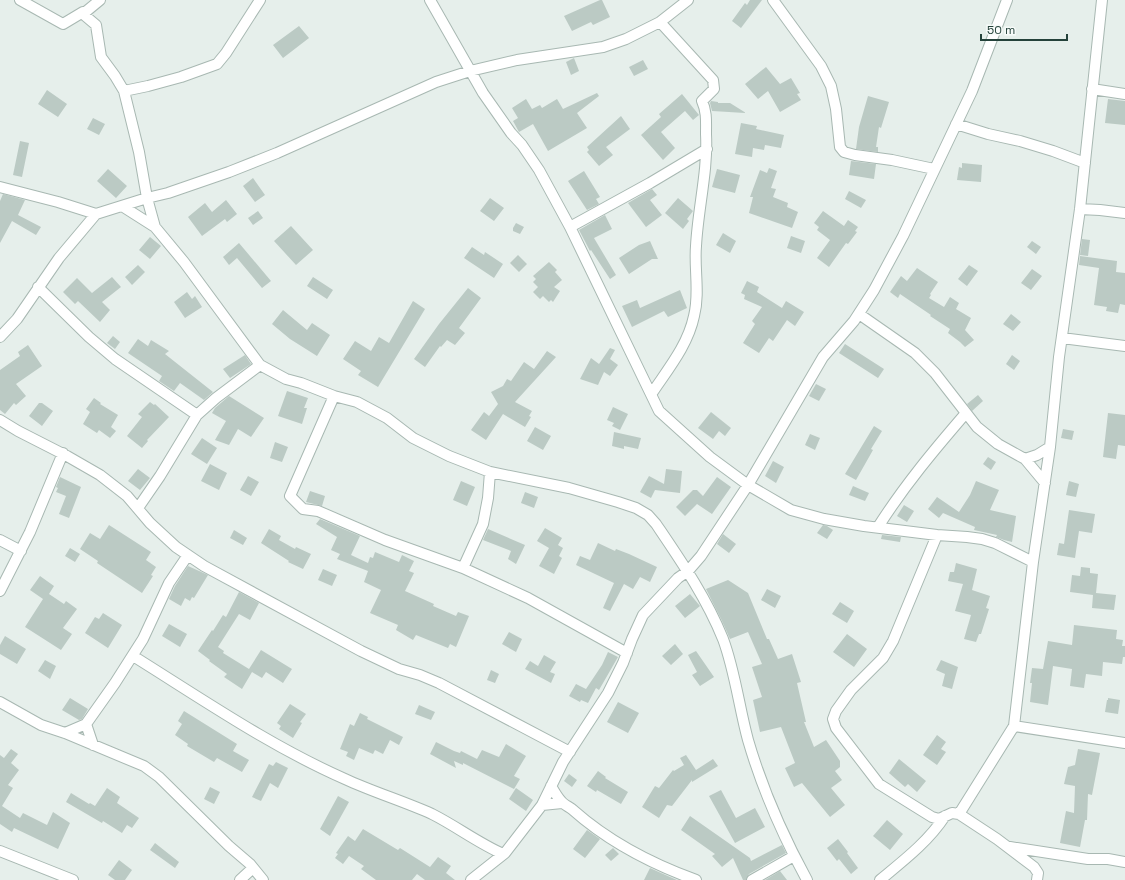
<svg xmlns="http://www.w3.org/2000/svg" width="1125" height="880" font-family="'Space Grotesk',sans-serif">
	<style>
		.building { fill: #bbcac4 }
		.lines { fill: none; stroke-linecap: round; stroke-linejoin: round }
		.street-casing { stroke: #a8b8b2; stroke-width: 12 }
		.street { stroke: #fff; stroke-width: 10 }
	</style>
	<rect width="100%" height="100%" fill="#e6efeb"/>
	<path class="building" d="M600 0H602L610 17 593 25 591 22 572 31 564 16Z
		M750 0H762L741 28 732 21 745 3 747 5Z
		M299 26 309 38 283 58 273 45Z
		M574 58 579 71 571 75 566 62Z
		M643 60 648 69 634 76 629 67Z
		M766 67 780 84 791 78 800 93 797 94 801 100 780 112 768 91 758 99 745 84Z
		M47 90 67 104 58 117 38 104Z
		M597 93 599 96 577 113 587 128 548 151 533 124 519 132 513 121 518 118 512 108 526 99 532 109 540 105 542 108 557 99 563 109Z
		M682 94 699 115 693 120 685 111 661 132 675 148 663 160 641 135 661 117 659 114Z
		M868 96 889 102 881 128 879 127 876 147H878V152L856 149 859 127Z
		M1108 99 1125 101V125L1105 123Z
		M711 101 718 102V103H730L746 113 712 111 710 103Z
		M621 116 630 129 606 147 613 155 599 166 587 152 589 150 587 147Z
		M93 118 105 124 99 135 87 129Z
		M741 123 757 126 756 129 784 135 781 148 765 145 764 150 753 148 752 157 735 154Z
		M20 141 29 143 22 177 13 175Z
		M851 161 876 164 874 179 849 175Z
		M962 163 982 165 981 182 957 180 959 167 962 168Z
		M769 168 777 171 771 188 776 189 773 197 788 203 787 207 798 212 792 228 749 213 753 197H750L760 170 767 173Z
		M108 169 127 186 116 198 97 181Z
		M717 169 740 175 735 193 712 187Z
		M584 171 600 197 596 199 599 204 587 210 568 181Z
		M253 178 265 195 255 202 243 186Z
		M652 189 657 195 650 200 662 215 646 227 628 203Z
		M849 191 866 200 861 208 845 199Z
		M3 194 25 200 18 215 41 227 36 235 12 221 0 243V201Z
		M490 198 504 208 494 221 480 211Z
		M678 198 693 211 687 219 689 221 683 229 665 213Z
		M226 200 237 214 227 222 225 219 202 236 188 217 205 203 212 212Z
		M258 211 263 218 253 225 248 218Z
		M823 211 844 226 848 220 858 227 855 231 857 232 848 244 846 243 829 267 817 258 830 240 817 230 819 227 814 223Z
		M605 215 612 229 594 238 616 275 610 279 591 250 590 251 579 230Z
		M516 223 524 227 520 234 513 231V228Z
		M291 226 313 250 296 265 274 241Z
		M723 233 736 241 730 253 716 245Z
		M791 236 805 241 801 253 787 248Z
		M150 237 161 246 150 259 139 250Z
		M1082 239 1090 240 1088 256 1080 255Z
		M650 241 658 259H652L629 274 619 258 639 245Z
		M1032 241 1041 247 1036 254 1027 247Z
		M239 243 271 281 262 288 237 258 229 265 223 257Z
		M472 247 484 255 485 252 503 264 494 278 464 258Z
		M518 255 527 264 519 272 510 263Z
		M1080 256 1117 261 1116 272 1125 273V305L1120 304 1118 313 1106 311 1107 307 1094 305 1099 268 1079 265Z
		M549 262 557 270 555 272 562 280 554 287 560 291 553 302 551 300 549 302 543 296 540 299 533 292 538 287 533 282 536 279 533 276Z
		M138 265 145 272 132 285 125 277Z
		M969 265 978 271 967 286 958 279Z
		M917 268 938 282 930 294 931 295 929 298 944 307 950 297 959 303 956 309 971 318 965 330 974 340 965 347 960 342 948 333 950 329 930 316 931 315 900 294 898 298 890 292 901 276 907 281Z
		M1032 269 1042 276 1031 290 1021 283Z
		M112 277 121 287 102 302 110 310 100 322 78 301 75 304 63 292 77 278 92 293Z
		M313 277 333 290 327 299 307 286Z
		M747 281 759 287 757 292 782 308 786 301 804 312 795 326 787 320 773 341 769 338 759 353 743 343 755 324 752 321 762 307 744 299 745 295 741 293Z
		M468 288 481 298 459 328 465 333 455 345 447 340 441 347 440 346 425 367 414 359 439 324Z
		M680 290 687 308 668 317 664 311 632 327 622 306 637 300 640 308Z
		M187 292 192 299 195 296 202 307 185 318 174 302Z
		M413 301 425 309 378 387 358 375 361 371 343 359 355 341 371 351 379 337 389 343Z
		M283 310 307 330 312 323 330 335 317 356 290 339 272 324Z
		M1011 314 1021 322 1013 331 1003 324Z
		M113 336 120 342 115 349 107 343Z
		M138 339 148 346 151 340 169 351 165 354 213 392 204 400 180 383 174 391 159 381 162 376 128 353Z
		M845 344 884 369 878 378 839 353Z
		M28 345 42 366 16 384 26 396 16 405 14 403 5 414 0 410V370L20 356 18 352Z
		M610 348 615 350 610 359 618 365 610 376 604 372 598 385 580 379 591 358 599 364Z
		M547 351 556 357 515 402 532 411 529 416 531 417 525 427 503 414 486 440 471 430 484 412 489 416 498 404 491 392 503 386 507 379 511 381 524 362 534 369Z
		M245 355 251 364 230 378 223 369Z
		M1012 355 1020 361 1014 370 1006 364Z
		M816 384 826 389 819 401 809 396Z
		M287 391 308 398 304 408H307L302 424 278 416Z
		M978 395 983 401 972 411 967 404Z
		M229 396 264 418 251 437 238 429 229 445 215 440 226 421 212 413 215 408Z
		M94 398 101 403 100 404 118 415 111 427 116 431 110 438 99 430 97 433 83 424 90 412 86 409Z
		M150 402 154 405 155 404 169 417 147 440 148 441 142 448 127 436 142 417 138 414Z
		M39 403H42L53 411 42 426 29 416Z
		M613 407 628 414 620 430 612 426 614 423 607 420Z
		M711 412 731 428 725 436 719 431 713 439 698 428Z
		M1108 413 1125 415V446L1118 445 1116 459 1103 457Z
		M874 426 882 431 871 449 873 450 856 480 845 474Z
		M535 427 551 436 543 450 527 441Z
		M1063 429 1074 431 1072 440 1061 438Z
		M614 432 641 438 638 449 624 446V449L612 446Z
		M810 434 820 438 815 450 805 445Z
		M202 438 217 448 207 464 191 454Z
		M275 442 288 447 282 462 270 458Z
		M988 457 996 462 991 470 983 464Z
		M773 461 784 467 776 483 765 476Z
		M210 464 227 473 219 490 201 481Z
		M138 469 150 478 140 490 128 481Z
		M666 469 682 471 680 493 655 490 651 498 640 492 649 476 664 484Z
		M248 476 259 482 251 496 240 490Z
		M60 477 81 487 69 518 59 514 66 496 56 492 58 488 56 487Z
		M717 477 731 487 712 514 697 504 685 516 676 507 693 490H697L703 496Z
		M461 481 475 487 467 506 453 500Z
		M976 481 999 490 990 510 1016 516 1012 542 1004 540 996 537 997 535 974 530 975 527 943 513 939 518 928 509 937 497 959 512 970 495Z
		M1069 481 1079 484 1076 497 1066 495Z
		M853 486 869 493 865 501 849 495Z
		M310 491 325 496 322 506 306 502Z
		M525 492 538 497 534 508 521 503Z
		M904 505 914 511 907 522 897 516Z
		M1069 510 1095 514 1092 533 1079 531 1075 558 1057 555 1059 543 1064 544Z
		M320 519 360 536 351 555 368 563 370 557 373 558 375 552 399 562 402 555 414 561 409 571 414 573 405 591 434 604 433 606 456 616 458 612 469 616 456 647 450 644 448 648 416 635 413 640 396 630 398 625 370 613 381 590 364 582 368 571 337 559 340 554 331 550 337 537 316 524Z
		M109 525 151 552 146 560 156 567 151 575 153 576 142 593 97 563 98 561 80 549 90 533 100 539Z
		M823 525 827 526 833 530 827 539 817 533Z
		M545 528 562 538 558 545 563 548 559 556 562 558 554 574 539 566 549 548 537 541Z
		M269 529 281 536 279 540 295 549 296 547 311 554 303 569 288 562 289 561 261 543Z
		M488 529 525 545 516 564 508 559 511 551 483 540Z
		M234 530 247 538 243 545 230 538Z
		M723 534 736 544 729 553 717 544Z
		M882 535 901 537 900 542 881 539Z
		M598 543 615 551 616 549 629 554 657 567 650 582 640 577 633 589 624 584 610 611 603 608 614 583 576 565 580 556 590 560Z
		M70 548 80 554 75 562 65 556Z
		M956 563 977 569 972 590 990 596 986 608 989 609 981 634H979L976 642 964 639 971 615 955 611 963 584 948 581 950 572H954Z
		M188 566 208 575 194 598 192 597 190 601 185 598 181 606 169 599 175 586Z
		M1081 567 1090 568V573L1098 574 1096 593 1116 595 1114 610 1092 608 1093 595 1070 592 1072 575 1080 576Z
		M323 569 337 575 332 586 318 580Z
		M40 576 54 586 49 594 64 604 66 601 77 609 63 628 72 634 61 650 25 627 43 599 30 590Z
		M728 580 748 593 767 639H769L778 659 792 654 801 682 797 683 806 722H804L814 747 826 740 840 761V767L835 771 842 780 831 788 845 805 830 817 802 783 794 787 785 768 795 763 781 727 760 732 753 700 762 697 752 667 762 664 748 632 730 639 722 621 706 589Z
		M767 589 781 596 775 608 761 600Z
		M239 592 259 603 250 620 239 614 218 647 224 651 223 653 249 669 261 650 292 669 283 683 266 672 262 678 252 672 242 689 224 677 227 674 209 661 210 660 198 651 212 630 213 631 223 615 226 617Z
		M690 594 700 606 685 618 675 606Z
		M840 602 854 611 847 623 832 614Z
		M103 613 122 625 108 648 85 633 95 617 99 619Z
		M169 624 187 634 180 647 162 636Z
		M1074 625 1117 630 1116 639 1123 640 1122 646H1125V657H1123L1122 664 1103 662 1102 676 1086 674 1084 688 1070 686 1072 669 1053 666 1048 705 1030 702 1032 683H1030L1032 668 1043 669 1048 641 1072 645Z
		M509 632 522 639 516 652 502 644Z
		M847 634 867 649 854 667 833 652Z
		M5 636 26 649 17 664 0 654V645Z
		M675 644 683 654 671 665 662 656Z
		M696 651 714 677 700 686 692 675 697 672 688 655Z
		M608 652 618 657 599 690 596 688 588 703 581 700 580 702 569 696 576 684 586 689 602 665Z
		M544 655 556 662 550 672 555 674 551 683 525 669 530 661 538 666Z
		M45 660 56 666 50 679 38 671Z
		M941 660 958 667 952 689 942 686 945 674 936 670Z
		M491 670 499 674 495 683 487 680Z
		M70 698 88 709 82 719 79 720 62 710Z
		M1108 698 1120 700 1118 714 1105 712 1107 700H1108Z
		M618 702 639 713 628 733 607 722Z
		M290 704 306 714 300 722 302 723 293 738 279 729 281 726 277 723Z
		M419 705 435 712 431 720 415 714Z
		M184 711 237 744 233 751 249 760 242 772 217 758 214 762 187 746 188 744 175 735 182 724 178 721Z
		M360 713 368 717 367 719 403 737 399 745 390 740 383 754 375 750 373 754 359 748 354 760 346 756 348 752 340 749 350 724 354 726Z
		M937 735 946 742 941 749 946 752 937 765 923 755Z
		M436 742 454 751 460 753 461 751 477 759 482 750 499 757 506 744 526 756 514 776 520 779 514 789 463 763V765L454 761 456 768 430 754Z
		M11 749 18 754 11 763 19 770 8 785 13 788 2 806 20 818 23 813 47 825 53 812 70 823 58 849 14 828 12 832 0 824V755L4 758Z
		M1078 749 1100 753 1092 795 1088 794 1087 820H1085L1080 847 1060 843 1066 811 1074 813 1075 786 1064 784 1068 767 1075 765Z
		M686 755 696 770 713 759 718 766 692 782V780L672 806 667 805 659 818 642 807 655 786 659 788 673 770 674 771 684 765 680 758Z
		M899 759 926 781 917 792 908 784 905 787 889 773Z
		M276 762 288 768 278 788 270 783 261 801 252 797 269 764 273 766Z
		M598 771 606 777 605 778 628 792 621 804 597 790 596 792 587 786Z
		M569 774 577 780 572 787 564 781Z
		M210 787 220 792 214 804 204 799Z
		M107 788 120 797 117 803 139 818 132 828 127 825 122 833 103 821 102 823 66 802 71 793 89 804 90 803 95 806Z
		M516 788 533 800 526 811 509 799Z
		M721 790 736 818 755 808 765 827 735 843 709 796Z
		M338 796 349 802 330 836 320 829Z
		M690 816 750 858 751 861 782 845 786 853 749 874 746 880H743L733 858 722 867 712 856 715 854 681 830Z
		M887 820 903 834 890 850 873 836Z
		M363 829 398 850 400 848 430 867 438 857 451 866 446 873 455 880H425L417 874 412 880H376L361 869 364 866 349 856 343 864 335 858 338 854 336 853 348 836 355 841Z
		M587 830 600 839 585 858 573 849Z
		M838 839 848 852 847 853 858 868 851 874 839 859 837 861 827 848Z
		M155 843 179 862 175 868 150 850Z
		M613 848 619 854 611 861 605 855Z
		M119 860 132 870 125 880H115L108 875Z
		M650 868 661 873 677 880H644Z
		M780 871 787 880H765Z"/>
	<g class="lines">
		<g class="street-casing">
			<path id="street" d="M20 0 63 24 83 12V14
				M100 0 83 14 96 25 101 57 115 76 124 91 139 152 147 198 155 227 184 262 260 365 286 379 301 383 334 396 357 402 387 418 413 438 449 456 490 472 569 488 618 502 636 508 648 515 656 524C681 561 706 597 723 639 735 671 739 707 748 740 762 788 783 836 807 880
				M430 0 483 93 511 133 522 145 539 170 570 227 659 411 710 457 748 485 791 510 824 519 864 526 937 535 967 537 982 539 995 543 1033 562
				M773 0 821 66 831 86 836 109 840 147 844 152 855 155 892 160 934 169
				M1092 89 1125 94
				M124 91 148 86 181 77 217 64 226 53 260 0
				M956 124 988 134 1020 141 1053 151 1085 163
				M0 187 58 202 96 214
				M122 206 155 227
				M1080 209 1100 210 1125 213
				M570 227 650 183 707 149
				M38 287 89 337 115 359 197 415
				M859 314 915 353 935 373 977 427 998 444 1025 459 1045 483
				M0 337 17 319 59 258 96 214 147 198 168 193 229 172 277 153 436 82 470 71 517 60 603 47 626 39 660 22 688 0
				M1062 338 1125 346
				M652 393C668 369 688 345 694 316 700 293 694 269 696 246 698 208 708 171 706 134 706 122 707 112 702 101L714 89 713 80 660 22
				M334 396 290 496 303 509 318 511 385 540 463 568 528 598 627 653
				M0 420 18 431 67 456 100 475 127 496 150 523 176 547 204 566 361 651 399 669 420 675 439 683 570 752
				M1025 459 1037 455 1050 447
				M138 508 160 476 197 415 216 398 260 365
				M878 527C904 486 934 450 966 413
				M937 535 893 641 883 658 851 690 836 711 833 719 836 728 879 784 932 817 939 819 952 813 959 814
				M0 540 21 551
				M463 568 483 524 488 498 490 472
				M0 591 30 532 63 453
				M133 656C202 699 270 746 345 779 373 792 403 801 432 814 456 826 478 843 503 854
				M0 702 41 725 65 733 144 766 159 777 229 846 250 864 263 880
				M86 724 93 745
				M1014 726 1125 743
				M65 733 86 724 115 683 143 639 169 583 188 555
				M551 786C554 791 557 797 561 801 564 805 570 807 573 810 609 842 652 864 696 880
				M542 805 562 803
				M1010 847 1088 859H1108L1125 862
				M0 851 73 880
				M240 880 253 868
				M471 880 505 853 542 805 563 762 608 693 623 663 632 639 643 615 678 578 688 571 701 556 748 485 823 357 854 321 874 290 903 236 972 91 1007 0
				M752 880 794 856
				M880 880C903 861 928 842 945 816
				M1037 880 1038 873 1034 867 997 839 959 814 1014 726 1033 562 1050 447 1059 357 1080 209 1102 0"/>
		</g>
		<use href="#street" class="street"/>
	</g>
	<path d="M981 34v6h86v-6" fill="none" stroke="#24423a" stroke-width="2"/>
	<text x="987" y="34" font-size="12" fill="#24423a" stroke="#f7fbf9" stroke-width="3" paint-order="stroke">50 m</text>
</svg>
